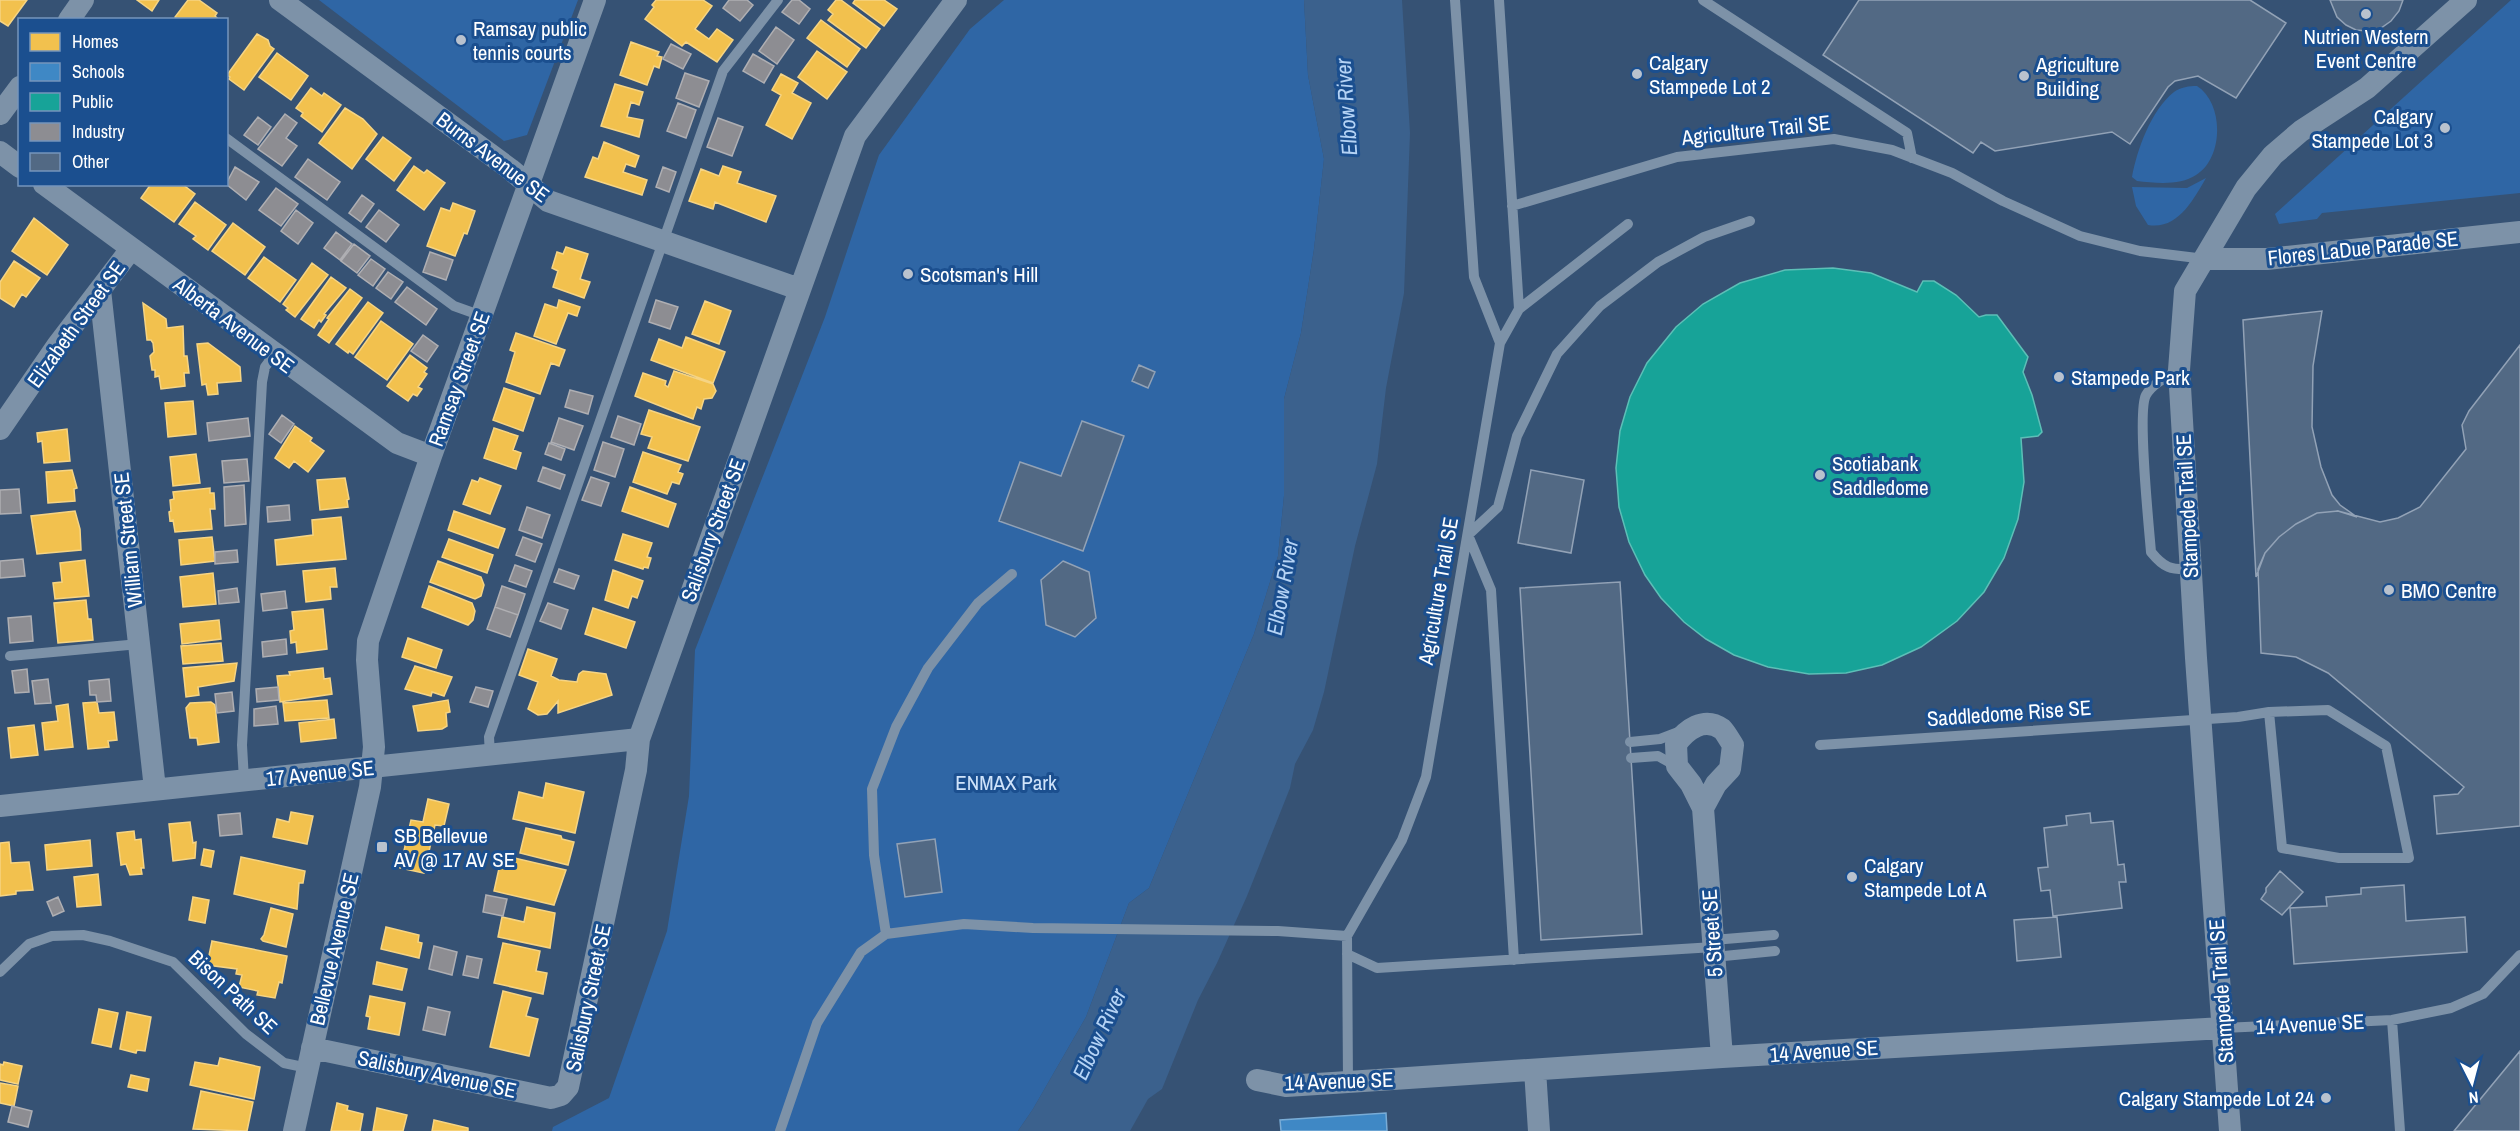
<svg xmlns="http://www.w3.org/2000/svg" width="2520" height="1131" font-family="'Archivo Narrow',sans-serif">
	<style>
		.green { fill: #2f66a5 }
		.water { fill: #3b618d }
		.homes { fill: #f2c14e; stroke: #f6d483; stroke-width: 1.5 }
		.schools { fill: #3f88c5; stroke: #79acd6; stroke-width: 1.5 }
		.public { fill: #17a398; stroke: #5dbfb7; stroke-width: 1.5 }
		.industry { fill: #8d8d92; stroke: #afafb3; stroke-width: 1.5 }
		.building { fill: #526984; stroke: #92a2b6; stroke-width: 1.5 }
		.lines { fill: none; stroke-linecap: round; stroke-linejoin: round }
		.lane { stroke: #7d92a8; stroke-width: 10 }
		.street { stroke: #7d92a8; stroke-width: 22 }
		.poi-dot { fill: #b9c2ce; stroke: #1b4f8f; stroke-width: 2 }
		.labels { text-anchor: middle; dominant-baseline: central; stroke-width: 6; stroke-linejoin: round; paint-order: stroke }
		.poi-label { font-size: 21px; fill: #fff; stroke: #1b4f8f; text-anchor: start }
		.street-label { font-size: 21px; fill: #fff; stroke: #1b4f8f }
		.park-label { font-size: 21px; fill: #cfe3fa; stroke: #1b4f8f }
		.water-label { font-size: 22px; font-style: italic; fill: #b5d3f5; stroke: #1b4f8f }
	</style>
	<rect width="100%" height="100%" fill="#365274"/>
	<path class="green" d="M319 0H578L527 135 504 141Z
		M1004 0H1304L1308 75 1324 159 1314 249 1301 333 1284 399V496L1278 556 1254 634 1149 888 1129 903 1086 1017 1033 1109 1018 1131H552L553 1127 609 1098 667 931 689 796 695 650 825 317 879 155 970 29Z
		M2511 0H2520V193L2322 213 2317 219 2279 224 2275 214Z
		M2197 86C2224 103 2224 158 2196 175 2180 186 2155 183 2137 181L2132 177C2137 150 2151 110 2174 92 2181 87 2189 86 2197 86Z
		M2206 178C2193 200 2178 230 2148 225L2136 206 2132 187 2187 188Z"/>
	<path class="water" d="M1304 0H1402L1410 133 1404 293 1386 388 1377 464 1355 546 1324 692 1313 730 1295 764 1290 788 1247 896 1217 963 1198 1000 1162 1089 1148 1099 1130 1131H1018L1033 1109 1086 1017 1129 903 1149 888 1254 634 1278 556 1284 496V399L1301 333 1314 249 1324 159 1308 75Z"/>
	<path class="homes" d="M0 0H27L8 26 0 21Z
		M137 0H159L152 11Z
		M188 0H199L217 13 215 16 219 20H179L175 17Z
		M656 0H703L712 6 695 29 709 39 717 29 733 40 717 62 686 42 682 46 645 19 654 7 652 5Z
		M836 0H841L880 29 866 48 828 20 833 14 828 10Z
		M855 0H884L897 9 884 26 853 3Z
		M821 20 860 49 847 67 807 38Z
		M257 34 268 40 270 46 274 49 244 90 229 79 230 77 227 75Z
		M631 42 659 52 657 56 662 57 659 68 654 66 647 85 620 75Z
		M817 51 847 72 827 99 798 77Z
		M277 53 308 76 291 100 259 77Z
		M781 74 798 83 792 93 811 103 792 139 766 125 781 95 772 90Z
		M615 84 643 92 639 105 631 102 627 117 643 120 639 137 601 126Z
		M311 88 322 96 324 93 341 105 322 132 301 116 303 113 296 108Z
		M345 108 363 119 377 134 352 169 319 143Z
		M383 137 411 158 394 181 366 159Z
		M604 142 639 156 635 167 626 164 623 172 647 180 642 195 585 177 593 157 598 159Z
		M414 166 424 173 427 170 445 183 424 210 397 190Z
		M723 166 741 172 737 183 776 196 766 222 715 202 713 209 689 201 701 169 719 176Z
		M151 184H182L195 194 174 222 141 198Z
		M195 202 226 225 208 250 193 239 196 236 179 224Z
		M453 203 475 211 467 234 464 233 455 256 427 246 441 208 450 211Z
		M34 218 68 245 47 275 12 251Z
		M233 223 265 247 245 275 212 251Z
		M566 247 588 254 580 279 590 282 584 298 553 287 558 271 552 268 557 252 563 254Z
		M264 257 296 280 280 302 248 278Z
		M14 261 40 278 26 297 22 294 14 307 0 298V282Z
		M312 263 328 275 295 317 286 310 288 308 283 304Z
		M331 277 346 288 324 314 326 315 321 322 319 320 314 328 301 319Z
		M350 289 362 298 329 343 318 335 329 319 327 318Z
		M559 300 580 307 577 316 568 313 556 344 534 336 545 304 557 308Z
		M705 301 731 311 719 344 692 334Z
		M368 302 383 313 353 354 349 351 348 353 336 344Z
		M143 303 166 319 167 328 183 326 184 356H187L189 373H184L185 386 161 389 159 376 155 377V370H152L150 356 154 352 153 343 151 340H147Z
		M381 321 413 344 387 380 355 357Z
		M516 333 565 350 559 366 551 363 540 394 506 382 515 352 510 350Z
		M686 337 725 352 713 383 651 360 659 339 682 348Z
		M208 343 240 367 241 381 217 383 218 394 208 395 206 384 202 385 197 344Z
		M410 355 427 368 424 372 427 374 418 387 422 389 417 396 413 394 408 401 387 386Z
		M674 371 713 384 716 391 712 398 704 399 701 409 697 407 693 419 635 396 643 373 666 381 665 385 668 387Z
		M504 388 534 398 523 431 493 420Z
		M193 401 196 434 168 437 165 403Z
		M649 410 700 427 688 461 648 448 652 437 641 434Z
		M295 426 312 438 310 441 324 451 308 472 294 461 289 468 275 458Z
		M494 428 518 436 513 450 521 453 516 469 484 458Z
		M67 429 70 461 44 463 42 441 38 442 37 433Z
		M643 452 681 465 678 472 683 474 679 484 672 482 667 494 633 482Z
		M196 454 200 483 173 486 170 457Z
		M72 470 77 488 74 489 75 501 48 503 46 472Z
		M345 478 349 499 347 500 348 507 320 510 317 480Z
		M480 478 501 486 490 514 463 504 472 480 478 482Z
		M630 487 676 504 668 527 622 511Z
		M210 488V493H214L215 509H210L212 529 175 532 173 520 170 521 169 512 171 511 170 500 174 499 173 492Z
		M75 511 80 529 81 550 37 554 31 516Z
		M454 511 505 529 498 548 448 530Z
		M341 517 346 559 277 565 275 540 313 535 312 520Z
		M623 534 652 543 647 557 651 558 648 568 644 567 643 569 615 560Z
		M212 537 215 561 181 565 179 540Z
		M449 539 493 555 487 573 442 557Z
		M85 560 89 596 55 599 53 583 62 582 60 563Z
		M438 561 481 577 484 585 481 596 475 599 430 582Z
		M335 568 337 587H330L331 599 306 602 303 571Z
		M613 570 643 581 637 598 632 596 628 608 605 600Z
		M213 573 216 604 183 607 180 577Z
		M429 586 472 603 475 611 473 620 468 625 422 607Z
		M86 600 88 619H91L93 640 58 643 54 603Z
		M593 608 635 622 626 648 585 634Z
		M323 609 327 649 297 653 296 642 291 643 290 631 294 630 292 612Z
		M219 620 221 639 182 644 180 624Z
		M408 638 442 650 436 668 402 657Z
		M221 643 223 661 183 664 181 646Z
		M528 649 557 659 551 676 559 680 577 682 579 674 583 671 606 674 612 695 558 713V701L547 714 538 715 528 709 538 682 519 675Z
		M237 663 234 681 198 687 199 695 186 697 183 668Z
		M415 666 452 677 444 696 432 692 431 696 405 689Z
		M323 668 324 679 330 678 332 694 280 702 277 676 290 675 289 672Z
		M327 700 329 718 285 721 283 703Z
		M448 700 450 712 446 713 447 726 442 729 418 731 413 706Z
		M97 702 99 713 114 712 117 740 108 741 109 747 88 749 83 703Z
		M211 702 215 705 219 742 198 745 197 738H190L186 708 190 703Z
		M68 704 73 747 45 750 42 723 58 721 56 706Z
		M334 719 336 738 301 742 299 723Z
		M34 725 38 755 11 758 8 728Z
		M546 783 584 792 575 833 513 819 519 792 543 798Z
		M428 799 449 804 444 826 435 825 424 873 400 868 411 820 423 822Z
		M291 812 313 816 307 844 273 837 277 819 289 822Z
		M190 822 193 843 196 842 195 858 173 861 169 824Z
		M526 828 561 836 562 839 574 842 568 865 520 853Z
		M134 831 135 840 141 839 144 868H141L142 874 130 875 126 864 121 865 117 833Z
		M90 840 92 866 47 870 45 845Z
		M9 842 11 863 29 862 33 890 16 891V894L0 896V843Z
		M204 849 214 851 211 867 201 865Z
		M502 855 566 870 554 905 494 891Z
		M241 857 305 871 303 883H299L297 909 234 894Z
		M98 874 101 905 77 907 74 877Z
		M193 897 209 900 205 923 189 920Z
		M527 907 555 913 550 948 498 937 502 917 524 922Z
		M271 908 293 914 286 947 263 941 261 939 264 935Z
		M386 927 419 935 418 942 422 943 419 958 381 949Z
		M212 941 287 956 282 983 279 982 275 998 257 995 258 991 239 987 242 975 236 974 237 969 207 965Z
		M503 943 540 951 536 971 547 973 543 994 494 983Z
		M377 962 407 969 402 990 373 984Z
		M503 991 531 998 526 1016 538 1019 529 1056 490 1047Z
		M370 996 405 1003 399 1035 368 1029 370 1017 366 1016Z
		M99 1009 118 1013 111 1047 92 1043Z
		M127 1012 151 1017 145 1051 137 1050 136 1053 120 1049Z
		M220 1058 260 1067 254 1099 190 1085 195 1062 218 1066Z
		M4 1062 22 1066 18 1084 0 1080V1064L3 1065Z
		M131 1075 149 1079 147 1091 128 1087Z
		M0 1083 18 1086 14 1106 0 1103Z
		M201 1091 253 1102 247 1131 193 1129Z
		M337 1103 348 1106 347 1110 363 1114 360 1131H331Z
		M377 1108 407 1115 403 1131H373Z
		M434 1120 468 1128V1131H432Z"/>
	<path class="schools" d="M1386 1113 1387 1131H1281L1280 1120Z"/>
	<path class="public" d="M1833 268 1871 273 1917 292 1923 281H1934L1956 295 1979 317 1986 315H1997L2028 357 2023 372 2032 395 2042 432 2038 436 2021 438 2024 482 2018 519 2004 558 1984 592 1957 621 1921 647 1882 665 1846 673 1809 674 1768 667 1734 655 1706 639 1684 622 1661 598 1645 575 1629 542 1619 507 1616 468 1620 431 1630 397 1647 363 1676 327 1703 304 1740 283 1785 270Z"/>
	<path class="industry" d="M729 0H747L753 5 740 21 723 8Z
		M792 0H799L810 9 799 24 782 12Z
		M776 27 794 40 777 64 759 51Z
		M671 44 691 54 683 69 663 59Z
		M753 54 774 66 764 83 743 71Z
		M685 73 709 81 699 107 676 98Z
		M678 103 696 110 686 138 667 131Z
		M285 114 297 123 286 138 297 146 282 166 258 149Z
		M258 117 271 127 258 145 244 135Z
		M718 118 743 127 732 156 707 147Z
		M308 159 340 182 327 200 295 177Z
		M235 167 259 182 246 200 226 184Z
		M663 167 676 172 669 192 656 187Z
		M276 188 298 204 281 226 259 210Z
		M362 195 374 204 361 222 349 213Z
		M296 210 313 223 298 244 281 231Z
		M379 210 399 225 386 242 366 227Z
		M336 232 352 244 340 260 324 248Z
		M354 244 370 256 357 273 341 261Z
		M430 252 453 260 446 280 423 272Z
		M371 259 385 269 373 286 358 275Z
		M388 272 403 282 391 299 376 288Z
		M407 287 437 309 426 325 395 302Z
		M656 300 678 307 670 329 649 322Z
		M423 335 438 346 427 362 411 351Z
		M570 390 593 396 588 414 565 407Z
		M282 415 294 424 281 443 269 434Z
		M618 416 641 424 634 445 611 437Z
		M248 418 250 436 209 441 207 423Z
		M559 418 583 426 574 450 551 442Z
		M603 442 624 449 615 477 594 470Z
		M549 443 565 449 561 460 545 454Z
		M247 459 249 481 224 483 222 461Z
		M543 467 565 475 560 489 538 481Z
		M591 477 609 483 601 506 582 500Z
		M244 485 246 524 225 526 224 487Z
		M19 489 21 513 0 514V490Z
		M289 505 290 520 268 522 267 507Z
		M527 507 550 515 542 538 519 530Z
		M523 537 542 544 535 562 516 555Z
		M237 550 238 562 215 564V552Z
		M23 559 25 576 0 578V561Z
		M515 565 532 571 526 587 509 581Z
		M559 569 579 576 574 589 554 582Z
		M502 586 525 594 518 615 495 607Z
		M237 588 239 602 219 604 218 591Z
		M285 591 287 608 263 611 261 594Z
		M548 603 568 610 561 629 540 621Z
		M495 607 518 615 510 637 487 629Z
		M31 616 33 641 10 643 8 618Z
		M286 639 287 654 263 657 262 642Z
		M27 669 29 692 15 693 12 671Z
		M48 679 51 703 35 704 32 681Z
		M109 679 111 701 97 702 96 695H90L89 681Z
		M278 687 279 700 257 702 256 689Z
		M476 687 493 691 488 707 470 702Z
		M232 692 234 711 217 713 215 694Z
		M276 706 278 724 254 726V709Z
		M240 813 242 834 220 836 218 815Z
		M486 895 507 899 503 916 483 912Z
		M58 897 64 911 53 916 47 902Z
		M434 946 457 952 452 975 429 969Z
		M467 956 482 959 478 978 463 975Z
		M428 1007 450 1012 445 1035 423 1030Z
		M12 1106 32 1111 28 1127 8 1122Z"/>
	<path class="building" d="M1859 0H2250L2286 23 2236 98 2198 76 2175 81 2168 87 2130 144 2112 132 1995 151 1981 142 1973 153 1823 55Z
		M2330 0H2403L2399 11 2391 21 2381 28 2368 31 2356 30 2346 25 2337 17Z
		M2322 311 2313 366 2312 427 2321 467 2332 495 2340 505 2357 517 2338 511 2317 513 2296 524 2279 537 2265 553 2256 577 2243 320Z
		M2520 345V826L2437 834 2434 796 2458 794 2464 787 2328 673 2296 657 2261 653 2258 569 2265 553 2279 537 2296 524 2317 513 2338 511 2380 522 2398 518 2420 507 2466 449 2462 425 2469 411Z
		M1139 365 1155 372 1148 388 1132 381Z
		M1082 421 1124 436 1083 551 999 521 1020 462 1061 476Z
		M1531 470 1584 480 1571 553 1518 543Z
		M1063 561 1089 572 1096 618 1075 637 1046 625 1041 580Z
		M1620 582 1642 934 1541 940 1520 588Z
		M2090 813 2091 823 2113 821 2118 865 2124 864 2126 882H2119L2122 908 2053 916 2050 890 2041 891 2038 868 2048 867 2044 828 2067 825 2066 816Z
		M935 839 942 892 905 897 897 844Z
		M2280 871 2303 892 2282 915 2261 899 2266 892V888Z
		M2404 885 2406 921 2465 917 2467 952 2294 964 2290 908 2327 906 2326 897 2361 894V888Z
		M2057 917 2061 957 2017 961 2014 920Z
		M2520 1051V1131H2454Z"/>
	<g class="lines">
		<path class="lane" d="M1455 0 1474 277 1500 343
			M1499 0 1519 309
			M1703 0 1907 133 1912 158
			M226 138 454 306 482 316
			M1512 206 1677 157 1834 139 1892 150 1952 173 2003 201 2080 236 2140 251 2205 259
			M2179 370C2167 377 2153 383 2146 395 2137 411 2149 527 2151 552 2164 568 2171 570 2190 569
			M10 656 139 644
			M1630 742 1660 739 1681 731
			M1820 745 2238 717 2269 712 2282 848 2339 858H2409L2386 746 2328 710 2269 712
			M490 755 489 737 723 71 778 0
			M1631 758 1658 756 1676 766
			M244 780 242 745 262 382 265 367 274 355
			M886 934 874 855 872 789 896 727 928 668 978 603 1012 574
			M1347 936 1348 1082
			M1713 940 1774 935
			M1347 954 1377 968 1714 947
			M1714 957 1775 951
			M1514 960 1491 590 1468 535 1498 507 1517 436 1557 354 1600 306 1658 262 1704 237 1750 221
			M0 972 29 944 52 936 83 935 110 941 173 962 246 1034 284 1063 308 1068
			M2392 1020 2400 1131
			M2223 1028 2392 1020 2451 1008 2483 994 2520 955
			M780 1131 817 1023 861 952 886 934 964 924 1033 928 1278 931 1347 936 1402 840 1426 777 1500 343 1519 309 1628 224"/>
		<path class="street" d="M280 0 510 169 548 201 799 289
			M69 20 83 0
			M0 114 20 87
			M0 152 20 167
			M44 184 397 443 431 456
			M2205 259H2267L2520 232
			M100 290 155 789
			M0 429 57 346 131 249
			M0 806 639 739
			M1703 808 1716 784 1730 769 1733 745C1730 741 1726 733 1722 729 1704 716 1686 730 1676 744L1677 766 1691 784 1703 808 1722 1057
			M312 1048 551 1098 561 1095 568 1087 636 770 639 739 855 136 956 0
			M1535 1070 1539 1131
			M1257 1080 1286 1086 1348 1082 1722 1057 2223 1028
			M294 1131 370 787 374 747 367 660 368 641 431 456 595 0
			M2230 1131 2196 658 2179 370 2185 291 2246 188 2273 155 2301 131 2367 88 2466 0"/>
	</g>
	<g class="poi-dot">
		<circle cx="2366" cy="14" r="6"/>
		<circle cx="461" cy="40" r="6"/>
		<circle cx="1637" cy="74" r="6"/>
		<circle cx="2024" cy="76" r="6"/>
		<circle cx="2445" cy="128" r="6"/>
		<circle cx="908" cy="274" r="6"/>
		<circle cx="2059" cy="377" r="6"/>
		<circle cx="1820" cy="475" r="6"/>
		<circle cx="2389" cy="590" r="6"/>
		<rect x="376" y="841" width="12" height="12" rx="3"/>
		<circle cx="1852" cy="877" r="6"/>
		<circle cx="2326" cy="1098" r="6"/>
	</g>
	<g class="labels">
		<g class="poi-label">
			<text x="473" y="28">Ramsay public<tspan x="473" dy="24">tennis courts</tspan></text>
			<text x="2366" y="36" text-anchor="middle">Nutrien Western<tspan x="2366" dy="24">Event Centre</tspan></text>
			<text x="1649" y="62">Calgary<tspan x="1649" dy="24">Stampede Lot 2</tspan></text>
			<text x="2036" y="64">Agriculture<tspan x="2036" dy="24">Building</tspan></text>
			<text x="2433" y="116" text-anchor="end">Calgary<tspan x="2433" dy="24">Stampede Lot 3</tspan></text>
			<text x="920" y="274">Scotsman's Hill</text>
			<text x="2071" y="377">Stampede Park</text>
			<text x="1832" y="463">Scotiabank<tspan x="1832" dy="24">Saddledome</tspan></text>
			<text x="2401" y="590">BMO Centre</text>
			<text x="394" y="835">SB Bellevue<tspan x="394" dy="24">AV @ 17 AV SE</tspan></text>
			<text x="1864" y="865">Calgary<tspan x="1864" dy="24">Stampede Lot A</tspan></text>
			<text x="2314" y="1098" text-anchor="end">Calgary Stampede Lot 24</text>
		</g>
		<g class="street-label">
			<text transform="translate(1756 130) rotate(-6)">Agriculture Trail SE</text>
			<text transform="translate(493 157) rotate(37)">Burns Avenue SE</text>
			<text transform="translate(2363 248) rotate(-6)">Flores LaDue Parade SE</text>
			<text transform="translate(76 324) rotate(-54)">Elizabeth Street SE</text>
			<text transform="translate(234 325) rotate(37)">Alberta Avenue SE</text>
			<text transform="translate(459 379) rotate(-70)">Ramsay Street SE</text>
			<text transform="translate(2187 506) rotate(-93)">Stampede Trail SE</text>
			<text transform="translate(713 530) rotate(-70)">Salisbury Street SE</text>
			<text transform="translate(128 540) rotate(-96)">William Street SE</text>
			<text transform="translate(1438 591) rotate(-80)">Agriculture Trail SE</text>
			<text transform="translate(2009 713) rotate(-4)">Saddledome Rise SE</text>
			<text transform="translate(320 773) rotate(-6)">17 Avenue SE</text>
			<text transform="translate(1712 933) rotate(-94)">5 Street SE</text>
			<text transform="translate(334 949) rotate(-77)">Bellevue Avenue SE</text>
			<text transform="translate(2221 991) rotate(-94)">Stampede Trail SE</text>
			<text transform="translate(233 992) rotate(43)">Bison Path SE</text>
			<text transform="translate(588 998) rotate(-78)">Salisbury Street SE</text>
			<text transform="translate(2310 1024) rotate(-3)">14 Avenue SE</text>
			<text transform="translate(1824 1051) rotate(-4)">14 Avenue SE</text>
			<text transform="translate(437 1074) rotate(12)">Salisbury Avenue SE</text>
			<text transform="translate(1339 1081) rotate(-2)">14 Avenue SE</text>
		</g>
		<g class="park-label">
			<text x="1006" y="782">ENMAX Park</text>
		</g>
		<g class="water-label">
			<text transform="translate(1346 107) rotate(-94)">Elbow River</text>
			<text transform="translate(1282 587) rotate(-80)">Elbow River</text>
			<text transform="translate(1099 1034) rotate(-65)">Elbow River</text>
		</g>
	</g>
	<rect x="18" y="18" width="210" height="168" fill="#1b4f8f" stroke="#7695bc" stroke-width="1.5"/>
	<rect x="30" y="33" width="30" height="18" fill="#f2c14e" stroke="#7695bc" stroke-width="1.5"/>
	<text x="72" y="48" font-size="18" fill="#ffffff">Homes</text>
	<rect x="30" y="63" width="30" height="18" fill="#3f88c5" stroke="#7695bc" stroke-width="1.5"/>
	<text x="72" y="78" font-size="18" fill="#ffffff">Schools</text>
	<rect x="30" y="93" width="30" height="18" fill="#17a398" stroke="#7695bc" stroke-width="1.5"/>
	<text x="72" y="108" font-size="18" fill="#ffffff">Public</text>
	<rect x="30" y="123" width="30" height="18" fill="#8d8d92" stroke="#7695bc" stroke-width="1.5"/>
	<text x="72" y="138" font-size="18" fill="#ffffff">Industry</text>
	<rect x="30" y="153" width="30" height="18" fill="#526984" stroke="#7695bc" stroke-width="1.5"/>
	<text x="72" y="168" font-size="18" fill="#ffffff">Other</text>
	<g transform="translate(2472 1083) rotate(174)" stroke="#1b4f8f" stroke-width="4.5" paint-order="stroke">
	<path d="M0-4.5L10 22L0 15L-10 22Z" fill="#ffffff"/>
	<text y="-9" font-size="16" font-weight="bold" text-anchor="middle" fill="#ffffff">N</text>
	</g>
</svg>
